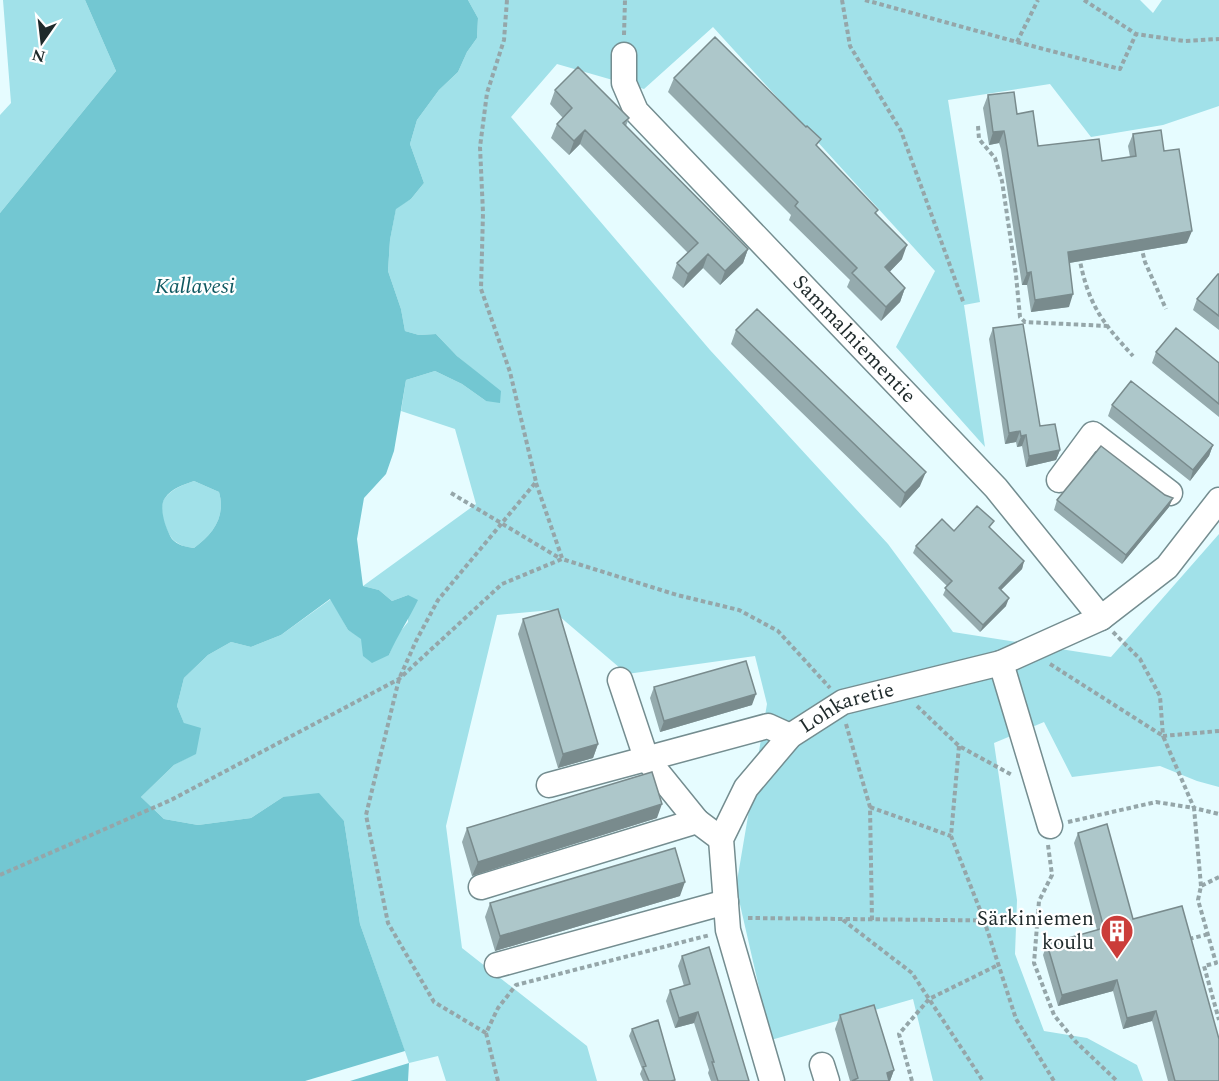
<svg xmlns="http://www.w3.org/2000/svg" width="1219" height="1081" font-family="Spectral,serif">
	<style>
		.green { fill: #a1e1e9 }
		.water { fill: #73c7d2; fill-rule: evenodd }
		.pier { fill: #e6fcff }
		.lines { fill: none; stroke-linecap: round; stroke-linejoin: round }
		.minor-casing { stroke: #748d90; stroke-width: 27 }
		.path { stroke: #95a6a9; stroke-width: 4; stroke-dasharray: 4.5 3; stroke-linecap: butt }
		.minor { stroke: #fff; stroke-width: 24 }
		.wall { fill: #95abae }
		.shaded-wall { fill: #798b8d }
		.building { fill: #adc7ca; stroke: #798b8d; stroke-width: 1.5 }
		.labels { text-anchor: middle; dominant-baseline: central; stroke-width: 4.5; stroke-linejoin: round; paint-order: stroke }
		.street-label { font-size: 21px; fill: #1f2a2b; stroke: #fff }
		.poi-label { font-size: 21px; fill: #1f2a2b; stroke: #fff; text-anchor: end }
		.water-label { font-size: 22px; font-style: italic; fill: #105961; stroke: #fff }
	</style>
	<rect width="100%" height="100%" fill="#e6fcff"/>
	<path class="green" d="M3 0H85L116 71 0 213V115L11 103Z
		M468 0H1140L1153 13 1162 0H1219V106L1163 125 1091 137 1050 84 948 100 980 302 964 305 985 447 896 347 935 271 713 27 644 89 557 64 511 117 710 350 888 544 953 632 1111 657 1219 534V787L1197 781 1160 766 1072 777 1044 722 994 743 1017 900 1015 954 1044 1031 1087 1038 1137 1065 1143 1081H933L913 999 771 1040 736 887 767 704 755 656 627 674 552 610 497 615 446 826 462 948 587 1046 597 1081H446L438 1056 409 1063 360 924 344 821 283 797 251 818 198 825 164 819 141 797 174 765 196 753 177 706 184 678 208 655 231 642 251 647 281 635 331 599 348 630 389 655 396 637 408 622V595L392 601 379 590 363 586 476 504 455 429 401 411 406 380 435 371 462 384 486 401 475 371 457 356 436 334 419 335 405 331 401 309 388 271 390 240 396 208 411 199 424 183 410 144 417 120 439 90 458 72 467 52 477 38 478 18Z
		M194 481 219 492C226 517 213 534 194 548 187 547 181 546 176 542 166 535 157 507 165 498 173 488 183 485 194 481Z"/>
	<path class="water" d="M85 0H468L478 18 477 38 467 52 458 72 439 90 417 120 410 144 424 183 411 199 396 209 390 240 388 271 401 309 405 331 419 335 436 334 457 356 501 391 500 403 486 401 462 384 435 371 406 380 394 451 386 474 364 498 357 539 363 586 379 590 392 601 408 595 418 600C409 619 397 636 389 655L372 663 363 656 361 639 348 630 330 599 281 635 251 647 231 642 208 655 184 678 177 706 184 723 201 728 196 754 174 765 141 797 164 819 198 825 251 818 283 797 319 793 344 821 360 924 405 1051 409 1063 408 1081H0V213L116 71ZM194 481 219 492C226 517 213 534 194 548 186 547 177 545 172 539 166 530 158 507 165 498 172 488 183 485 194 481Z"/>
	<path class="pier" d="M405 1051 409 1063 350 1081H305Z"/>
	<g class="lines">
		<g class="minor-casing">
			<g id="minor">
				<path id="s1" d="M624 55V83L636 111 996 488 1101 618"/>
				<path d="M1059 480 1093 434 1170 493"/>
				<path d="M1001 663 1050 826"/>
				<path d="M620 680 646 758 697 821"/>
				<path d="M549 785 768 726 790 736"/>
				<path d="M481 887 697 821 721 839"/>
				<path d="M497 965 726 902"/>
				<path d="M822 1065 827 1081"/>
				<path id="s2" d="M772 1081 728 930 721 839 746 788 790 736 843 702 1001 663 1101 618 1167 567 1219 500"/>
			</g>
		</g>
		<path class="path" d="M842 0 850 46 901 131 964 304
			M865 0 1017 42 1038 0
			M1084 0 1136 34 1184 41 1219 39
			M624 35 625 0
			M1017 42 1120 69 1136 34
			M978 126 979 139 995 158 1002 181 1016 275 1020 317 1025 322 1107 326
			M1141 246 1145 262 1166 309
			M1079 256C1088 304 1101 321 1133 356
			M536 483 562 558
			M451 493 561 559
			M1113 632 1140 659 1160 696 1163 736 1219 731
			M1050 664 1163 736 1194 808 1219 814
			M917 706 959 746 1012 775
			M846 724 870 807 872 920
			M959 746 951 836 984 920 1016 1019 1054 1081
			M870 807 951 836
			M1068 822 1156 802 1194 808 1201 886
			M1048 845 1052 875 1039 901 1034 963 1054 1015 1075 1041 1117 1081
			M0 875 171 800 399 679 502 584 562 559 677 595 739 610 778 631 830 688
			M1219 877 1201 886 1198 900 1216 963 1204 966 1219 1020
			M748 918 1037 921
			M843 920 912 973 983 1081
			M1189 939 1209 934
			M486 1033 434 1002 388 923 366 815 399 679 416 641 438 600 536 482 510 372 481 289 483 213 480 147 487 93 504 40 507 0
			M498 1081 486 1033 498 1008 516 985 710 935
			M912 1081 899 1034 929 999 998 965"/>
		<use href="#minor" class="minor"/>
	</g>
	<path class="wall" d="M674 78 818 147 877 214 902 259 889 272 905 288 900 302 881 321 847 287 850 280 789 220 791 215 668 92Z
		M555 90 629 118 626 126 748 249 743 263 720 285 703 268 683 288 672 278 677 263 688 253 580 144 569 155 551 138 557 124 563 118 550 104Z
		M988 95 1017 114 1038 146 1102 161 1130 157 1128 146 1133 134 1164 151 1187 243 1069 263V307L1031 312 1027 285H1022L1001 149 999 143 989 145 983 108Z
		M1219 274V330L1193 310 1197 299Z
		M993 328 1040 426 1060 450 1056 460 1026 467 1022 446 1017 447 1016 442 1005 444 989 339Z
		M736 330 920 486 900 508 731 344Z
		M1156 352 1219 363V417L1152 363Z
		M1112 405 1213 445 1209 456 1190 481 1108 416Z
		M1057 500 1169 507 1122 564 1054 510Z
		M991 529 1024 561 1022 569 1001 590 1006 606 980 632 943 595 947 586 913 553 916 546 954 531Z
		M523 619 598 744 593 758 558 768 518 634Z
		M654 687 752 705 660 732 650 698Z
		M657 818 472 876 462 842 467 828Z
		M1078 833 1133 919 1219 1081H1168L1152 1021 1123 1029 1113 991 1058 1006 1043 955 1047 944 1097 930 1074 843Z
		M680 896 495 951 485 917 490 903Z
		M682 956 749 1081H711L708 1073 709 1070 694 1023 675 1028 666 1001 670 990 684 986 678 966Z
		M840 1015 894 1070 890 1081H850L835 1029Z
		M632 1029 675 1080V1081H643L640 1074 642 1069 629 1036Z"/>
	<path class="shaded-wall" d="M585 130 580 144 569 155 574 141Z
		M1004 131 999 143 989 145 993 132Z
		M1192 231 1187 243 1063 264 1068 252Z
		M907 245 902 259 880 282 885 267Z
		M748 249 743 263 720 285 725 271Z
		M708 254 703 268 683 288 688 274Z
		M1031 272 1027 285H1022L1027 273Z
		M905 288 900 302 881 321 886 307Z
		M1073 294 1069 307 1031 312 1035 300Z
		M1020 431 1016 442 1005 444 1009 433Z
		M1026 435 1022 446 1017 447 1021 436Z
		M1213 445 1209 456 1190 481 1193 470Z
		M1060 450 1056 460 1026 467 1029 456Z
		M926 472 920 486 900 508 905 493Z
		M1173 498 1169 507 1122 564 1126 555Z
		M1024 561 1022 569 996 595 999 588Z
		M1009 598 1006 606 980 632 983 625Z
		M756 694 752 705 660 732 664 721Z
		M598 744 593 758 558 768 563 754Z
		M662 804 657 818 472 876 478 862Z
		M685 882 680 896 495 951 500 936Z
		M1117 980 1113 991 1058 1006 1062 995Z
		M1156 1011 1152 1021 1123 1029 1127 1018Z
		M698 1012 694 1023 675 1028 679 1018Z
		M894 1070 890 1081H883L887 1073Z"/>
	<path class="building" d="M715 37 806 127 807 126 821 139 816 145 878 210 875 213 907 245 885 267 905 288 886 307 852 273 857 268 795 206 798 202 674 78Z
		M578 67 629 118 623 123 748 249 725 271 708 254 688 274 677 263 698 243 585 130 574 141 557 124 572 108 555 90Z
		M1014 92 1017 114 1033 111 1038 146 1099 139 1102 161 1136 156 1133 134 1161 130 1164 151 1179 149 1192 231 1068 252 1073 294 1035 300 1031 272 1027 273 1005 136 1004 131 993 132 988 95Z
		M1218 274H1219V316L1197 299Z
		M757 309 926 472 905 493 736 330Z
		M1023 324 1040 426 1055 424 1060 450 1029 456 1026 435 1021 436 1020 431 1009 433 993 328Z
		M1176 328 1219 363V404L1156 352Z
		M1131 381 1213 445 1193 470 1112 405Z
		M1101 446 1165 495 1173 498 1126 555 1057 500Z
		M977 506 994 521 989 527 1024 561 999 588 1009 598 983 625 945 588 952 581 916 546 942 519 954 531Z
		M558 609 598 744 563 754 523 619Z
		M746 661 756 694 664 721 654 687Z
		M652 772 662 804 478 862 467 828Z
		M1107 824 1133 919 1182 906 1219 1039V1081H1175L1156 1011 1127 1018 1117 980 1062 995 1047 944 1104 928 1078 833Z
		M675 848 685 882 500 936 490 903Z
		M709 947 749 1081H718L712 1062H714L698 1012 679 1018 670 990 690 984 682 956Z
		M874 1005 894 1070 887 1073 889 1081H852L858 1078 840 1015Z
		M658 1020 675 1080 671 1081H649L643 1067 646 1066 632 1029Z"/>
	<defs>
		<g id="building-pin" transform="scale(1.725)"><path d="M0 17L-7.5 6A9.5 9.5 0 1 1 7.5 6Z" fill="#cb3d3a" stroke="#fff"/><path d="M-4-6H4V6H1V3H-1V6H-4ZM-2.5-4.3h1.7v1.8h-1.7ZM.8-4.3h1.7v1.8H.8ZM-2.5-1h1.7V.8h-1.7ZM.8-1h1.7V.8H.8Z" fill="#fff"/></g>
	</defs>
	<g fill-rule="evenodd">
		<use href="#building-pin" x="1117" y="931"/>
	</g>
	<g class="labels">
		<g class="street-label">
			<text stroke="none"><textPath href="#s1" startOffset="374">Sammalniementie</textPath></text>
			<text stroke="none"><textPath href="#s2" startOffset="438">Lohkaretie</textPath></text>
		</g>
		<g class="poi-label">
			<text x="1094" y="919">Särkiniemen<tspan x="1094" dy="24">koulu</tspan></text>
		</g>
		<g class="water-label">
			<text x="195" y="286">Kallavesi</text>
		</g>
	</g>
	<g transform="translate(42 42) rotate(194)" stroke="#ffffff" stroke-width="4.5" paint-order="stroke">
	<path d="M0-4.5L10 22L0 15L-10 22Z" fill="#1f2a2b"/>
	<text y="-9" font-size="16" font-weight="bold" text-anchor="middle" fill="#1f2a2b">N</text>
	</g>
</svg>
